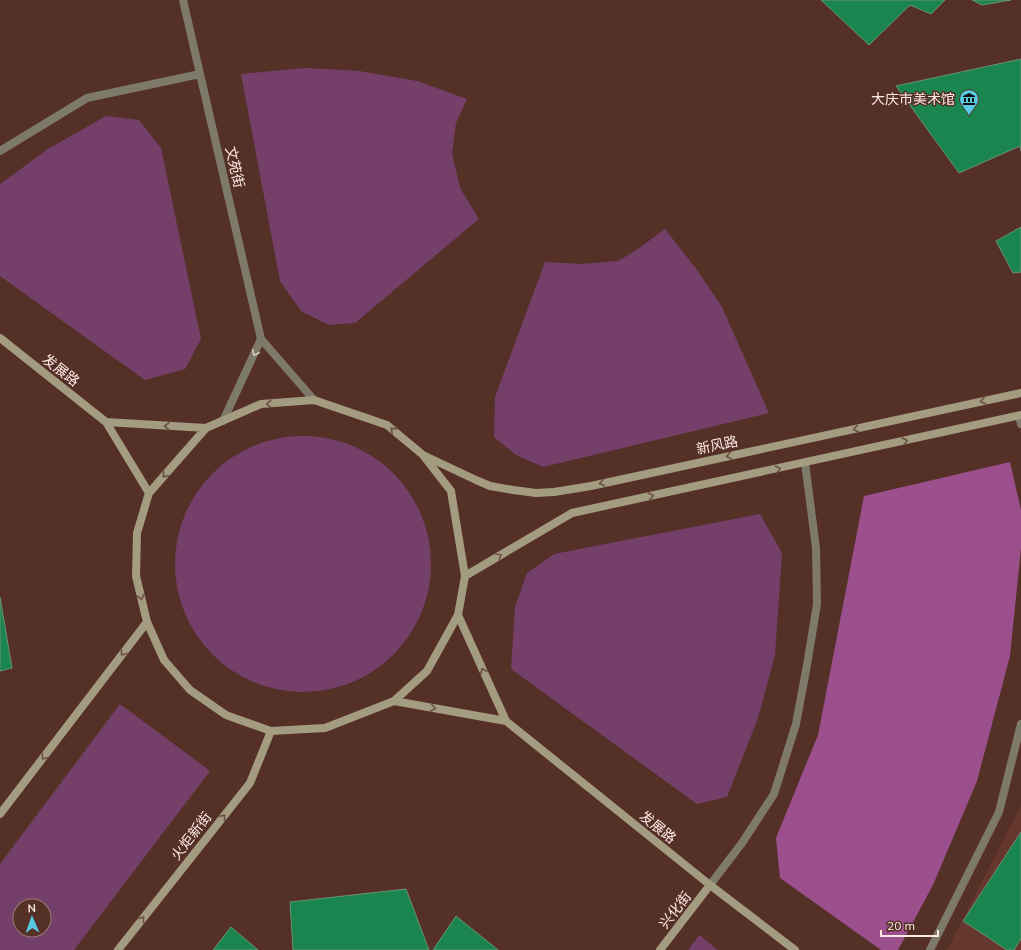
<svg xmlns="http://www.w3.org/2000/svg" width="1021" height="950" font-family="Mulish,'Noto Sans SC',sans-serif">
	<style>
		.built { fill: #65382d }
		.green { fill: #74406a; fill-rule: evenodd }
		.forest { fill: #9b508d }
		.building { fill: #1a854e; stroke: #6c9178 }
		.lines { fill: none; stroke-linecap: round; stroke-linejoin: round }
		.service { stroke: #7e7a69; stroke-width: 8 }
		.tertiary { stroke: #7e7a69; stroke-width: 8 }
		.secondary { stroke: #a39c81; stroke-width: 8 }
		.oneway { stroke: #d7c8bf }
		.oneway2 { stroke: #6c5042 }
		.labels { text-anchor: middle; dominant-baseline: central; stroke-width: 3; stroke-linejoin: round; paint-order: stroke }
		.poi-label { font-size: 14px; fill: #fde9e4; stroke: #553027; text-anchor: end }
		.street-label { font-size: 14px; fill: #fde9e4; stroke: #553027 }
	</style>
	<rect width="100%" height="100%" fill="#553027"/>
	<path class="built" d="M1021 805V950H947Z"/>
	<path class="green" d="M305 68 359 71 417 81 467 99 456 123 452 153 460 188 479 219 355 323 329 325 301 311 280 281 241 74Z
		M106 116 139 120 161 148 201 339 185 369 145 380 0 276V184L48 149Z
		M665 229 697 270 722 307 769 413 543 467 516 455 494 437 495 397 545 262 582 264 618 261 638 249Z
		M175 564a128 128 0 1 1 256 0a128 128 0 1 1-256 0Z
		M760 514 782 553 775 655 758 718 727 797 697 804 511 669 515 607 527 573 554 554Z
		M120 704 210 771 74 950H0V864ZM20 906H44V930H20Z
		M699 935 718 950H688Z"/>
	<path class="forest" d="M1010 462 1021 510V548L1010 656 977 781 933 885 898 950H881L780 878 776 838 818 735 864 496Z"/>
	<path class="building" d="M821 0H945L931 14 910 5 869 45Z
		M972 0H1011L982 5Z
		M1021 59V151L1020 146 959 173 896 86Z
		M1021 227V272L1013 273 996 241Z
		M0 597 12 668 0 671Z
		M1021 832V939L1014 950H1007L963 921Z
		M406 889 429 950H293L290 902Z
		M456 916 498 950H433Z
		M231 927 258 950H213Z"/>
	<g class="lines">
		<path class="service" d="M1019 416 1021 424
			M930 950 999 812 1021 724"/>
		<path class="tertiary" d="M183 0 261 339
			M0 151 87 98 200 74
			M223 421 261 339 314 400
			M710 885 742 843 774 794 796 724 807 665 817 604 816 548 805 463"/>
		<path class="secondary" d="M0 338 106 422 149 493
			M106 422 206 428
			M423 455 451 491 465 576 458 615 427 671 394 701 325 728 271 731 226 715 190 690 164 660 147 622 136 576 137 533 149 493 206 428 261 404 314 400 387 425 423 455 476 480 490 486 513 490 536 493 554 492 591 486 1021 393
			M465 576 572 513 1021 415
			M394 701 506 721 458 615
			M506 721 710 885 795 950
			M0 814 147 622
			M118 950 250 783 271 731
			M660 950 710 885"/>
	</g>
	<defs><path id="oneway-chevron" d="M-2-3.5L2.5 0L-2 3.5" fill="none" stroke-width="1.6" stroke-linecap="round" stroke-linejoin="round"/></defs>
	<use class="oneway" href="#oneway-chevron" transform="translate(255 353) rotate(115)"/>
	<g class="oneway2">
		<use href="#oneway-chevron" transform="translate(983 401) rotate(168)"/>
		<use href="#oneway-chevron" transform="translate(269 404) rotate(176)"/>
		<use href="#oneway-chevron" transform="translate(167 426) rotate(-176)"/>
		<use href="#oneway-chevron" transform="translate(856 429) rotate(168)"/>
		<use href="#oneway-chevron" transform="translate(393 430) rotate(-140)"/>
		<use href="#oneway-chevron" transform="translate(905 441) rotate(-12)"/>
		<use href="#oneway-chevron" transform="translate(729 456) rotate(168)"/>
		<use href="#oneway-chevron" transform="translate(778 469) rotate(-12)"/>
		<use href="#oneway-chevron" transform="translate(165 475) rotate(131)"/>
		<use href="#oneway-chevron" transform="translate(602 483) rotate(168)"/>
		<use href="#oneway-chevron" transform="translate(651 496) rotate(-12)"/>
		<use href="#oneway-chevron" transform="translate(499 556) rotate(-30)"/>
		<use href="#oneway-chevron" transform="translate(141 597) rotate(78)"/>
		<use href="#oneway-chevron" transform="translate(123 653) rotate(127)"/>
		<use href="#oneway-chevron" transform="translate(483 671) rotate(-115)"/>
		<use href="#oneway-chevron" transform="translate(433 708) rotate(10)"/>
		<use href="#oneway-chevron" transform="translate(44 757) rotate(127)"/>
		<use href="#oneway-chevron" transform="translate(223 817) rotate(-52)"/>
		<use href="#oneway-chevron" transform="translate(142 919) rotate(-52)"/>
	</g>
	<defs>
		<g id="museum-pin" transform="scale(1)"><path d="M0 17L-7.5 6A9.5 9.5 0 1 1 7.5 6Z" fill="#57c9e2" stroke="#553027"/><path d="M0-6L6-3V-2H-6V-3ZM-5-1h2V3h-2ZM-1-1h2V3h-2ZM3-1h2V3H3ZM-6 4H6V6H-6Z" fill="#111"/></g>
	</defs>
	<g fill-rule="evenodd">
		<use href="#museum-pin" x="969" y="99"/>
	</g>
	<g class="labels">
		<g class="poi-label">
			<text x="955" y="99">大庆市美术馆</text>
		</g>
		<g class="street-label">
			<text transform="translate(235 167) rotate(77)">文苑街</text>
			<text transform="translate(61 370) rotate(38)">发展路</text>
			<text transform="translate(717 445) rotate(-12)">新风路</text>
			<text transform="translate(658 827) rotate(39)">发展路</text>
			<text transform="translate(191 836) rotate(-52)">火炬新街</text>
			<text transform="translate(675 910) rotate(-52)">兴化街</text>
		</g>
	</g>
	<g transform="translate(32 918) rotate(358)"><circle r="19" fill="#553027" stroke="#987a73"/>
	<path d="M0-3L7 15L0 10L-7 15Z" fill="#57c9e2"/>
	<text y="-6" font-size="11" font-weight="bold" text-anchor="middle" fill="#fde9e4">N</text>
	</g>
	<path d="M881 930v6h57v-6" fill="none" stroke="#fde9e4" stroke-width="2"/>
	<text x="887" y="930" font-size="12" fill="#fde9e4" stroke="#553027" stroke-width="3" paint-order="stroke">20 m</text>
</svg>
